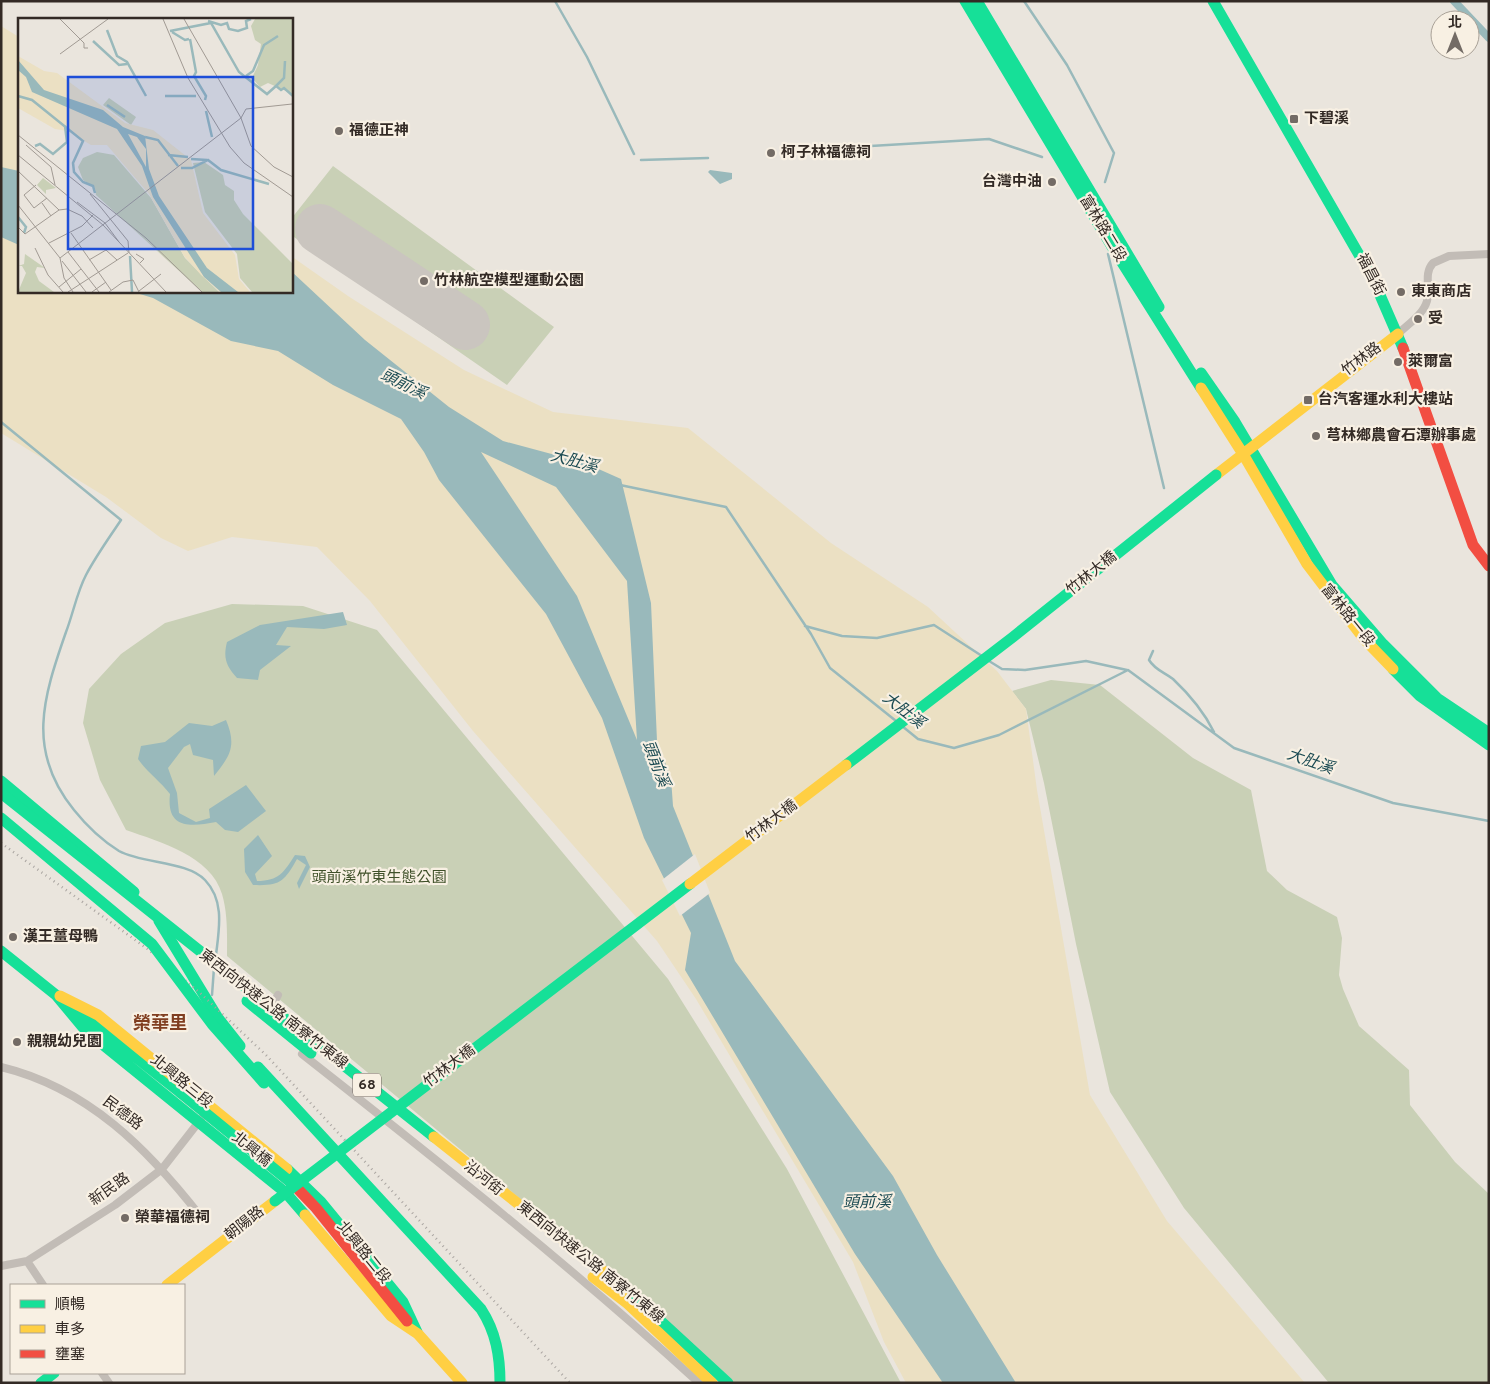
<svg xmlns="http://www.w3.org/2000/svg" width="1490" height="1384" font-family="Overpass,'Noto Sans TC',sans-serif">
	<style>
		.green { fill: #c9d0b6 }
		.sand { fill: #ebe0c3 }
		.water { fill: #99b9bb; fill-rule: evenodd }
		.pier { fill: #eae5dd }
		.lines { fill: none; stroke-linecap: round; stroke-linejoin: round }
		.stream { stroke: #99b9bb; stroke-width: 2.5 }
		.canal { stroke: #99b9bb; stroke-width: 8 }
		.runway { stroke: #cac5bf; stroke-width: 50 }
		.street { stroke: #c2bcb6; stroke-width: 8 }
		.fast { stroke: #16e098; stroke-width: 11 }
		.slow { stroke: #ffcf43; stroke-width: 11 }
		.jam { stroke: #f24e42; stroke-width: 11 }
		.rail { stroke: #aaa5a1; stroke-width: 2.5; stroke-dasharray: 1 4; stroke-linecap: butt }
		.fast-bridge { stroke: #16e098; stroke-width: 11 }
		.slow-bridge { stroke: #ffcf43; stroke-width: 11 }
		.poi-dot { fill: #736b65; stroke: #f8f0e3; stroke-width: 2 }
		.labels { text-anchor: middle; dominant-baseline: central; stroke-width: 4.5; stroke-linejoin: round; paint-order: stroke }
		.shield { fill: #f8f0e3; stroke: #6e655e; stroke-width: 1 }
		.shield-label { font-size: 14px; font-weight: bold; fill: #332a25 }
		.poi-label { font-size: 15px; font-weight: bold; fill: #332a25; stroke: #f8f0e3; text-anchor: start }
		.street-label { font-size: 15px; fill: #332a25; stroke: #f8f0e3 }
		.park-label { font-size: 15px; fill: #3f5029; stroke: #f8f0e3 }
		.water-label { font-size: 16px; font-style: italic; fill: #1c4b53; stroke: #f8f0e3 }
		.quarter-label { font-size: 18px; font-weight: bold; fill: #803e20; stroke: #f8f0e3 }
		.inset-river { fill: none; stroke: #99b9bb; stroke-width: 2.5 }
		.inset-road { fill: none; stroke: #a19a93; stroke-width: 1 }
		.view { fill: #1d4ed8; fill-opacity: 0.15; stroke: #1d4ed8; stroke-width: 2.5 }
		.inset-edge { fill: none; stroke: #332a25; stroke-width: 2.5 }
	</style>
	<rect width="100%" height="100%" fill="#eae5dd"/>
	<path class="green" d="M333 166 554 327 507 385 291 235V219Z
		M232 604 303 606 377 630 668 979 787 1169 901 1383H723L559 1231 227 956C227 936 228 914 222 894 211 856 160 842 126 830L100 780 83 723 89 689 121 654 165 623Z
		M1051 680 1100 685 1193 758 1251 790 1267 871 1287 890 1337 917 1342 938 1339 975 1343 989 1359 1026 1409 1070 1410 1105 1455 1162 1489 1194V1383H1329L1184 1208 1110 1092 1076 944 1044 783 1026 709 1012 691Z"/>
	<path class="sand" d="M1 26 19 37V291H291V256L348 296 464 370 553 412 688 428 831 543 928 607 997 671 1026 709 1037 790 1090 1095 1167 1221 1305 1383H906L884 1342 853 1262 696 999 657 941 473 731 370 601 317 547 232 537 188 551 161 538 106 497 1 433Z"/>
	<path class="water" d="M1 167 19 171V245L1 237Z
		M710 170 732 173V179L720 184 708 172Z
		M291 271 365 340 449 407 503 441 585 463 621 479 651 603 657 741 671 778 673 806 735 961 893 1176 937 1255 1016 1383H943L855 1254 685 970 691 933 644 838 602 718 546 614 439 480 424 452 401 419 333 385 278 351 231 341 153 298 130 291H291ZM481 452 556 487 627 581 637 740 577 596Z
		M343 612 347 625 324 629 287 627 276 645 291 646 260 670 258 680 237 678C226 666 223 658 227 642L260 625Z
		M226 720C237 746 230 756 214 776L213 760 193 755 190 744 184 747 168 768 177 793 179 813 196 822 210 818 209 809 246 785 266 811 238 832 225 830 216 822C190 827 166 829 170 794 160 781 147 772 138 759L141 746 165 742 189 723 212 726Z
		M258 835 272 856 255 874 257 881C279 881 284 872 295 855L305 856 310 867 299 889 297 883 306 865 297 859C284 882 280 886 253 885L245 872 244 849Z"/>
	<path class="pier" d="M695 854 710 893 680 916 662 880Z"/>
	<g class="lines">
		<path class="stream" d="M555 1 587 57 634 154
			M1024 1 1067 65 1114 153 1105 182
			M786 151 989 139 1042 157
			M641 160 708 158
			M1108 254 1164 488
			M1 422 121 520C109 538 96 556 86 575 77 592 73 614 66 632 43 698 26 751 74 810 86 825 103 841 119 851 143 864 187 861 205 880 225 901 219 929 216 955
			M620 485 726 507 811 634 830 668 896 721
			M805 626 842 636 877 638 934 625 982 656
			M1153 651 1149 660C1155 670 1164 672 1173 679 1190 695 1204 712 1214 732
			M989 661 1002 669 1025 670 1086 661 1127 670
			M902 726 918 739 954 748 999 735 1128 670 1234 748 1393 803 1489 821
			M212 995 214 968"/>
		<path class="canal" d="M1454 1 1489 38"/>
		<path class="runway" d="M320 229 465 325"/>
		<path class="street" d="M1398 334C1408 324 1423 315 1427 301 1431 288 1423 274 1433 263L1449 256 1489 254
			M271 1008 278 995
			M302 1054C437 1160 572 1267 699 1383
			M1 1067C88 1088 148 1149 201 1217
			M27 1261 43 1285
			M1 1266 27 1261 115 1205 162 1169 201 1119
			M102 1373 109 1383"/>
		<path class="fast" d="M965 1 1111 245 1201 388
			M977 1 1159 307
			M1213 1 1373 279 1403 348
			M1201 373 1235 422 1332 585 1383 644 1437 698 1489 733
			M1393 669 1420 696 1489 745
			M1 781 134 892
			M159 921 218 1018 240 1046
			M1 951 56 995 86 1031 286 1193 305 1215
			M75 1009 181 1093
			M258 1067 481 1309C496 1332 500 1356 500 1383
			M287 1169 321 1202 403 1302 417 1332
			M41 1383 54 1373"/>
		<path class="slow" d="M1201 388 1243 454 1307 564 1364 639 1393 669
			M1216 475 1398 334
			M60 996 98 1015 287 1169
			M305 1215 391 1316 418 1334 462 1383
			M167 1285 275 1201"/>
		<path class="jam" d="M1403 348 1473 545 1489 566
			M294 1185 316 1208 407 1321"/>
		<path class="rail" d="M1 843 149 950 199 992 266 1055 570 1383"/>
		<path class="fast-bridge" d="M846 765 1013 637 1216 475
			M1 793 434 1137
			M1 818 152 944 212 1024 264 1083
			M247 1001 311 1053
			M181 1093 294 1185
			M275 1201 690 884
			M627 1290 728 1383"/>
		<path class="slow-bridge" d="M690 884 846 765
			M434 1137 627 1290
			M593 1277 628 1304 712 1383"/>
	</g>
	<g class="poi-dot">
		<rect x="1289" y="114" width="10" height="10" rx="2.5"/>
		<circle cx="339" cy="131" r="5"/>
		<circle cx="771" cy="153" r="5"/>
		<circle cx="1052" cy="182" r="5"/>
		<circle cx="424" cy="281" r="5"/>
		<circle cx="1401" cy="292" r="5"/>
		<circle cx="1418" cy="319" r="5"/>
		<circle cx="1398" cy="362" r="5"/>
		<rect x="1303" y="395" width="10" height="10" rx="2.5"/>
		<circle cx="1316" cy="436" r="5"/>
		<circle cx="13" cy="937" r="5"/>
		<circle cx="17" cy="1042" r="5"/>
		<circle cx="125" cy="1218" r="5"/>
	</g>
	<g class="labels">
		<rect class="shield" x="353" y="1073.5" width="28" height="23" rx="4"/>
		<g class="shield-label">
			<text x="367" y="1085">68</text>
		</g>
		<g class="poi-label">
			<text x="1304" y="119">下碧溪</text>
			<text x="349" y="131">福德正神</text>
			<text x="781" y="153">柯子林福德祠</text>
			<text x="1042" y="182" text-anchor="end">台灣中油</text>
			<text x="434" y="281">竹林航空模型運動公園</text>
			<text x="1411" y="292">東東商店</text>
			<text x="1428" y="319">受</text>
			<text x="1408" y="362">萊爾富</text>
			<text x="1318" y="400">台汽客運水利大樓站</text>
			<text x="1326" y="436">芎林鄉農會石潭辦事處</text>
			<text x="23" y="937">漢王薑母鴨</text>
			<text x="27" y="1042">親親幼兒園</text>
			<text x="135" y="1218">榮華福德祠</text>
		</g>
		<g class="street-label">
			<text transform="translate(1102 229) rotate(59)">富林路二段</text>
			<text transform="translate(1370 275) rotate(63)">福昌街</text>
			<text transform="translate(1362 360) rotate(-37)">竹林路</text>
			<text transform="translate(1092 574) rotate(-39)">竹林大橋</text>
			<text transform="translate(1347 616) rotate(51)">富林路一段</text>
			<text transform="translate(772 822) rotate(-37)">竹林大橋</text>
			<text transform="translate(273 1010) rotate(38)">東西向快速公路 南寮竹東線</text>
			<text transform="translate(450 1067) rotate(-37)">竹林大橋</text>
			<text transform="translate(181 1082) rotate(39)">北興路三段</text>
			<text transform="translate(122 1114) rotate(37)">民德路</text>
			<text transform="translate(251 1150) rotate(39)">北興橋</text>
			<text transform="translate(483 1179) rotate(39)">沿河街</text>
			<text transform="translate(110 1190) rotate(-35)">新民路</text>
			<text transform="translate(245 1224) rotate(-38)">朝陽路</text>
			<text transform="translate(363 1253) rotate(51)">北興路二段</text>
			<text transform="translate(590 1263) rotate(39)">東西向快速公路 南寮竹東線</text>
		</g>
		<g class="park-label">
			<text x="379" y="878">頭前溪竹東生態公園</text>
		</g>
		<g class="water-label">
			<text transform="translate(403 385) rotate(26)">頭前溪</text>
			<text transform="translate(574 462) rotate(15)">大肚溪</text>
			<text transform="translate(903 711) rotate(38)">大肚溪</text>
			<text transform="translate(1310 762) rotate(19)">大肚溪</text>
			<text transform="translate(655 764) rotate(69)">頭前溪</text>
			<text x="867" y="1203">頭前溪</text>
		</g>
		<g class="quarter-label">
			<text x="160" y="1024">榮華里</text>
		</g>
	</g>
	<g transform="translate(18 18)">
		<rect width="275" height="275" fill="#eae5dd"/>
		<path d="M237 1H275V76L250 65 242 69 234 60 240 47 243 26 237 22 233 8ZM91 80 118 99 113 107 85 87ZM79 134 96 137 133 180 167 240 201 274H184L78 177 77 170 65 162 60 149 65 140ZM186 144 205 157 207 167 216 173V182L225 196 275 246V274H234L222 260 219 236 187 194 175 145ZM25 160 38 170 28 172V176L19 167ZM7 236 27 250 19 249 17 254 21 263 36 274H0L8 255 4 248H0L6 246Z" fill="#c9d0b6"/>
		<path d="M0 38 26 53 39 55 107 105 135 112 173 142 185 195 217 237 221 261 232 274H202L183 257 166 238 131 176 89 127H73L50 113 37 111 0 90Z" fill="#ebe0c3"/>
		<path d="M0 42 26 72 85 92 105 109 127 118 131 151 141 178 189 250 220 274H203L186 259 135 179 124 148 99 111 14 74 8 59 0 52ZM110 116 119 119 128 131V149Z" fill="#99b9bb" fill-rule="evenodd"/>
		<path class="inset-river" d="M190 3 203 7 209 5 211 11 220 13 229 10 228 3 233 1M89 12 99 38 109 44 128 78M152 13 193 5 221 54 249 76 258 68M154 14 167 22 171 21M172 21 178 54 176 58 188 78 187 82M75 23 101 47 109 46M267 43 266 60 258 68 263 72 266 70 275 78M228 58 235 53 246 27 260 18M0 78 14 82 65 123 55 145 56 154 65 164 75 168 77 175M147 78H178M89 87 107 99M188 93 194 119M127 119 140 122 160 148M17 128 22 126 35 136 49 124 47 108M150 137 170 139M173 141 189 142M163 150H174L190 142 203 152 251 166M0 199 8 209 6 215M112 238 114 274"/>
		<path class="inset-road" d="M42 1 66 25V30H70M145 1 170 60 212 129 226 145 275 179M42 36 90 1M274 86 228 91 223 100 233 128 256 149 275 159M0 117 128 220 184 274M8 127 33 149 37 167M0 137 85 207 148 274M0 153 41 192M18 167 6 177 16 190 29 180M72 176 110 223 111 235M59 184 87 205 101 224M24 185 33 198M0 187 42 240M0 209 7 216 41 192 49 191 64 198 75 210M53 215 93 272M31 225 64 208 75 197M17 230 30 257 45 274M50 234 81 274M118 236 126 241 122 245M42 240 223 100 166 1M42 240 46 260 55 274M71 242 88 232 99 242M44 243 68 274M41 269 63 251M121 273 143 256M50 274 110 235M74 274 88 264M91 274 105 264 115 262 121 274"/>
		<path class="view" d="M50 59H235V231H50Z"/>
		<rect width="275" height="275" class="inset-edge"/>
	</g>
	<rect width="1490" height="1384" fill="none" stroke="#332a25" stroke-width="5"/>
	<rect x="10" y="1284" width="175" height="90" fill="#f8f0e3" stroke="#a9a197"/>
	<rect x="20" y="1300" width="25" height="8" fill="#16e098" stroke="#a9a197"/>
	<text x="55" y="1309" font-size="15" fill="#332a25">順暢</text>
	<rect x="20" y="1325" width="25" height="8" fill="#ffcf43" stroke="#a9a197"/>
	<text x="55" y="1334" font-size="15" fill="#332a25">車多</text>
	<rect x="20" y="1350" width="25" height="8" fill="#f24e42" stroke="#a9a197"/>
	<text x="55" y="1359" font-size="15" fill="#332a25">壅塞</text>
	<g transform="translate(1455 35)"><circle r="24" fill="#f8f0e3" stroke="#a9a197"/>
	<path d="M0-4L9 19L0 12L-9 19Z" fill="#736b65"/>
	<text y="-8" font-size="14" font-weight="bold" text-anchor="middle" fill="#332a25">北</text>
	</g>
</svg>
